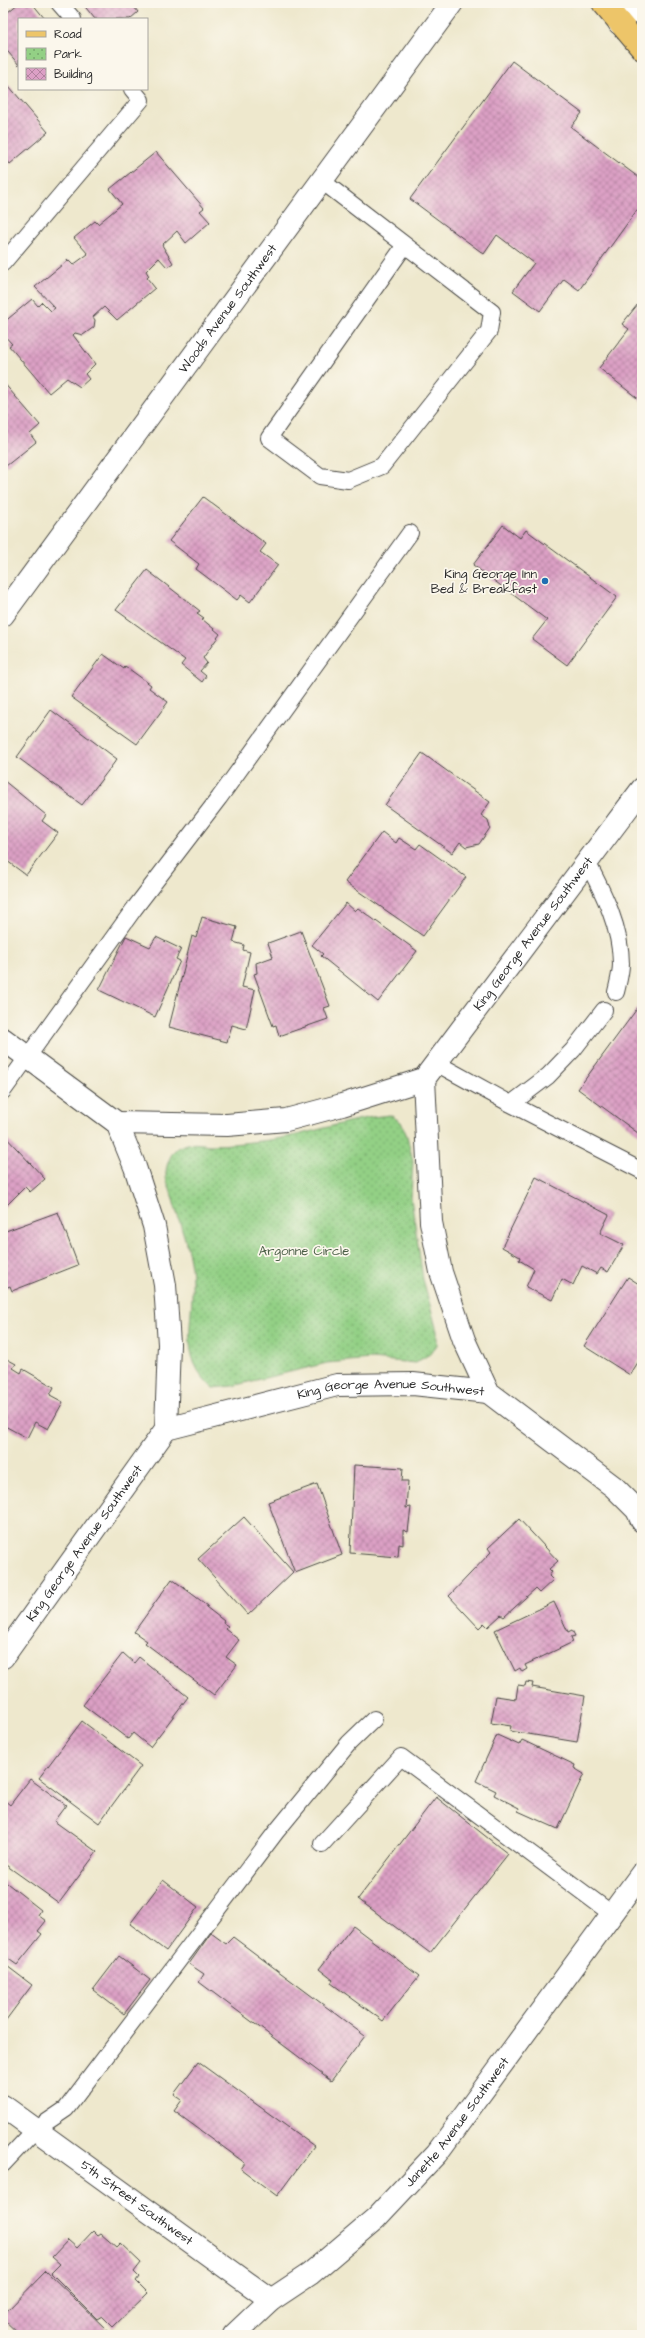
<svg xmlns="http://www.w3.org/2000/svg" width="645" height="2338" font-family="'Architects Daughter',sans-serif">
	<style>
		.park { fill: url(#park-dots); stroke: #5f7e58 }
		.building { fill: url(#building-cross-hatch) }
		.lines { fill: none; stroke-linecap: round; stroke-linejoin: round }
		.lane-casing { stroke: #484743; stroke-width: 18 }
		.street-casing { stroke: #484743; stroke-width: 24 }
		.primary-casing { stroke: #484743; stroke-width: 24 }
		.lane { stroke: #fff; stroke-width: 16 }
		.street { stroke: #fff; stroke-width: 22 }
		.primary { stroke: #edc569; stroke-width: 22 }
		.poi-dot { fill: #1f6fb2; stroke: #fbf7ec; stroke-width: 1.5 }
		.labels { text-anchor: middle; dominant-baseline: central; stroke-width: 3.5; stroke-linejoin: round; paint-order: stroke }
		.street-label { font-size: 13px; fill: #2b2b2b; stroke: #fbf7ec }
		.poi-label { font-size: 13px; fill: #2b2b2b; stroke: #fbf7ec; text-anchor: end }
		.park-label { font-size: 13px; fill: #4a5d46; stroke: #fbf7ec }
	</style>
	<defs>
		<pattern id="park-dots" width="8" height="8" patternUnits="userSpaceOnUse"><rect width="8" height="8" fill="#93d085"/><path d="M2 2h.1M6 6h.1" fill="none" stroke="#78a96d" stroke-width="1.8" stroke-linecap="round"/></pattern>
		<pattern id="building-cross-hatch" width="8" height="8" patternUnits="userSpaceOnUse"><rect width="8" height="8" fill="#dca0c5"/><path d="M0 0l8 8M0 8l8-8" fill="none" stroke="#b383a0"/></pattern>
	</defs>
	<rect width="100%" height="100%" fill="#fbf7ec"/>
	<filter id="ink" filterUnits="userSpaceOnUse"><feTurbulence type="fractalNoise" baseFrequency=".025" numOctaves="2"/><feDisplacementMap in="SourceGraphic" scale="8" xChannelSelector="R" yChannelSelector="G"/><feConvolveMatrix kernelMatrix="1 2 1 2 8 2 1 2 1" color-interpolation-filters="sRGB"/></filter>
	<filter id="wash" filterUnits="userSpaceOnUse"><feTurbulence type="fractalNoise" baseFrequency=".012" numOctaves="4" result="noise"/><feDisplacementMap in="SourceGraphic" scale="16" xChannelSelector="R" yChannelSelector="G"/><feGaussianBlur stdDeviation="0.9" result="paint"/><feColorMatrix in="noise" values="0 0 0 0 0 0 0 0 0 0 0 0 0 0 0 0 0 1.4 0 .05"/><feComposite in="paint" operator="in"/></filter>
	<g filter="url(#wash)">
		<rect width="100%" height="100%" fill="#eee8cd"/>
		<path class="park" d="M390 1115 401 1122 407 1136 413 1161 411 1198 423 1279 437 1331V1345L430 1354 415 1363 371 1359 327 1363 232 1386 213 1388C177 1357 194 1322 192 1281 192 1253 179 1223 172 1196 171 1190 166 1182 166 1176 165 1167 171 1151 179 1147 192 1141 199 1144 211 1145 230 1145 250 1142 269 1140 310 1135 348 1118 390 1115Z"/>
		<g id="blocks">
			<path class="building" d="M19 3H32L45 19H19V65L3 46V16Z
				M82 3H131L138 12 130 19H95Z
				M512 61 582 113 571 127 642 180V203L579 290 564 279 540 311 513 291 534 263 497 235 484 254 410 199Z
				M3 79 48 132 10 164 3 155Z
				M156 152 204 208 200 211 210 222 186 243 177 231 162 245 173 263 167 267 159 258 146 271 149 276 147 278 155 288 117 320 104 307 93 317 95 320 94 327 83 335 75 333 73 335 95 364 85 374 89 379 80 387 67 378 49 393 9 346 12 344 3 334V323L32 299 38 306 42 302 51 311 55 308 35 287 68 260 73 265 88 254 74 238 95 221 98 224 122 204 110 189Z
				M642 299V400L641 401 599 368 629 329 622 324Z
				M3 382 40 425 30 434 36 442 6 466 3 463Z
				M203 497 266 544 260 552 278 565 250 602 241 595 237 600 196 569 199 564 169 541Z
				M503 525 520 538 526 530 617 597 567 665 532 639 547 620 473 565Z
				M147 570 200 611 197 613 204 618 202 619 220 634 203 658 207 663 200 671 206 676 202 682 181 665 185 660 116 610Z
				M103 654 124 669 125 666 151 685 149 688 168 702 137 744 71 697Z
				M51 710 117 759 82 805 17 757Z
				M422 753 490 802 481 815 488 820 490 828 479 844 466 847 460 842 452 853 385 805Z
				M3 780 46 815 42 821 58 833 26 875 3 858Z
				M382 832 396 843 399 838 416 849 420 844 466 877 423 936 345 882Z
				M346 903 355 911 358 908 417 951 378 1002 321 956 323 954 312 945Z
				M202 917 237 927 233 942 244 945 243 950 250 952 242 987 255 990 246 1029 232 1025 227 1042 169 1027 192 936 196 938Z
				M301 931 330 1006 324 1008 328 1019 279 1036 276 1025 273 1026 254 974 257 973 256 963 273 957 268 943Z
				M126 936 150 947 156 937 181 949 176 959 180 961 155 1017 99 990Z
				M642 1002V1136L578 1089Z
				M3 1134 45 1179 30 1192 25 1187 3 1209Z
				M536 1177 609 1215 600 1233 624 1245 608 1272 601 1268 597 1274 582 1266 573 1285 562 1279 552 1300 526 1287 534 1269 519 1260 520 1257 502 1247Z
				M58 1212 78 1265 12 1291 10 1286 3 1289V1232Z
				M628 1277 642 1286V1356L630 1375 584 1346Z
				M3 1357 16 1364 13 1368 21 1373 23 1369 54 1387 50 1395 63 1402 48 1429 35 1422 27 1438 3 1425Z
				M354 1465 403 1468 402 1481H408L406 1508 411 1507 408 1532 403 1530V1545L399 1544 398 1557 350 1553Z
				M317 1484 342 1555 295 1573 268 1502Z
				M244 1517 293 1572 248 1615 198 1559Z
				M519 1519 558 1561 549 1569 552 1572 549 1576 553 1580 539 1593 535 1589 504 1617 501 1615 488 1627 484 1623 479 1628 449 1596 491 1552 488 1548Z
				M172 1579 208 1606 206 1607 224 1621 223 1623 228 1626 225 1629 239 1640 226 1657 237 1665 214 1695 145 1643 147 1641 134 1632Z
				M554 1602 568 1632 572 1630 575 1636 571 1637 573 1642 525 1665 527 1669 522 1672 520 1668 515 1671 495 1630Z
				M123 1653 134 1663 139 1657 188 1697 150 1747 133 1733 128 1739 83 1705Z
				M526 1682 533 1683 532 1687 585 1696 577 1742 510 1731 511 1726 491 1723 496 1696 516 1699 518 1685 525 1686Z
				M82 1721 141 1766 99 1823 39 1778Z
				M497 1735 519 1745 522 1740 575 1765 574 1768 584 1774 558 1829 518 1811 519 1808 494 1795 496 1791 476 1781Z
				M30 1779 66 1805 54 1821 97 1852 59 1903 3 1863V1799L10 1805Z
				M436 1797 508 1854 430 1953 358 1899Z
				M3 1880 41 1910 38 1915 46 1921 38 1931 42 1934 17 1965 3 1955Z
				M163 1880 198 1907 166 1951 130 1924Z
				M353 1926 419 1976 383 2021 331 1983 333 1980 319 1969Z
				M211 1933 226 1944 233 1937 365 2036 331 2081 199 1982 204 1974 189 1964Z
				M119 1956 150 1980 124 2014 93 1990Z
				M3 1963 32 1985 3 2024Z
				M198 2062 314 2146 277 2196 241 2169 245 2163 174 2111 182 2100 174 2094Z
				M93 2231 98 2236 101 2234 116 2247 120 2243 141 2263 134 2272 139 2277 136 2281 148 2293 113 2327 102 2316 97 2319 51 2273 60 2264 52 2257 68 2240 77 2248Z
				M46 2271 107 2330 102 2335H20L3 2319V2315Z"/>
		</g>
	</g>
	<g filter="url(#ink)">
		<use href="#blocks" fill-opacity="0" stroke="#484743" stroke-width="1"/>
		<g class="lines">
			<g class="lane-casing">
				<path id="lane" d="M59 3 73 19
					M322 181 492 312 489 331 382 466 348 480 320 476 269 438 405 245
					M3 263 141 100 132 89
					M587 862C604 894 621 928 621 964 621 973 618 983 616 992
					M436 1063 511 1104 642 1171
					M3 1091 134 909 219 798 410 533
					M511 1104 548 1076 573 1050 604 1010
					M322 1844 401 1757 612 1914
					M3 2164 35 2130 66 2109 276 1832 349 1743 374 1719"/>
			</g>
			<g class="street-casing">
				<g id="street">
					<path d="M619 23 642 3"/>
					<path id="s1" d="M3 615 452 3"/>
					<path d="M3 1039 117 1123"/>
					<path d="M424 1079 431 1222 441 1272 464 1340 488 1392 614 1487 637 1510 642 1521"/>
					<path id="s2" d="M117 1123 227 1125 286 1120 342 1105 424 1079 642 789"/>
					<path id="s3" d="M166 1429 337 1385 413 1384 488 1392"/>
					<path id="s4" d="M3 1657 166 1429 169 1344 165 1285 154 1226 135 1167 117 1123"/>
					<path id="s5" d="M3 2106 271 2300"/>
					<path id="s6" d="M234 2335 271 2300 310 2274 376 2218 437 2153 642 1873"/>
				</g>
			</g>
			<g class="primary-casing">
				<path id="primary" d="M603 3 642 49"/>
			</g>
			<use href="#lane" class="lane"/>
			<use href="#street" class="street"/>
			<use href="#primary" class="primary"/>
		</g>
	</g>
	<circle class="poi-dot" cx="545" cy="581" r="4"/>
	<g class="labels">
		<g class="street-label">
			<text stroke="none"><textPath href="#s1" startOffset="380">Woods Avenue Southwest</textPath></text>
			<text stroke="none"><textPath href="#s2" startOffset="495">King George Avenue Southwest</textPath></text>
			<text stroke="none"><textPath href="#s3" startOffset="230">King George Avenue Southwest</textPath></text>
			<text stroke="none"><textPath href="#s4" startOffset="140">King George Avenue Southwest</textPath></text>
			<text stroke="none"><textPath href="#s6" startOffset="310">Janette Avenue Southwest</textPath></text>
			<text stroke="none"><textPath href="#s5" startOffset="165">5th Street Southwest</textPath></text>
		</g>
		<g class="poi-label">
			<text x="537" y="574">King George Inn<tspan x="537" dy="15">Bed &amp; Breakfast</tspan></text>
		</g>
		<g class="park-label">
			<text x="304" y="1251">Argonne Circle</text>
		</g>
	</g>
	<rect width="645" height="2338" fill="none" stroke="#fbf7ec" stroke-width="16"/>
	<rect x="18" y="18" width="130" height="72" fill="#fbf7ec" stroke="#a8a59f"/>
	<rect x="26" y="31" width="20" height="6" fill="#edc569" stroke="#a8a59f"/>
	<text x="54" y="38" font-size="12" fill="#2b2b2b">Road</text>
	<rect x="26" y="48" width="20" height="12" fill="url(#park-dots)" stroke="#a8a59f"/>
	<text x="54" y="58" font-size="12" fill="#2b2b2b">Park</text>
	<rect x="26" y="68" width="20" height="12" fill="url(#building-cross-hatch)" stroke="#a8a59f"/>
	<text x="54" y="78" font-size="12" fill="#2b2b2b">Building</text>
</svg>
